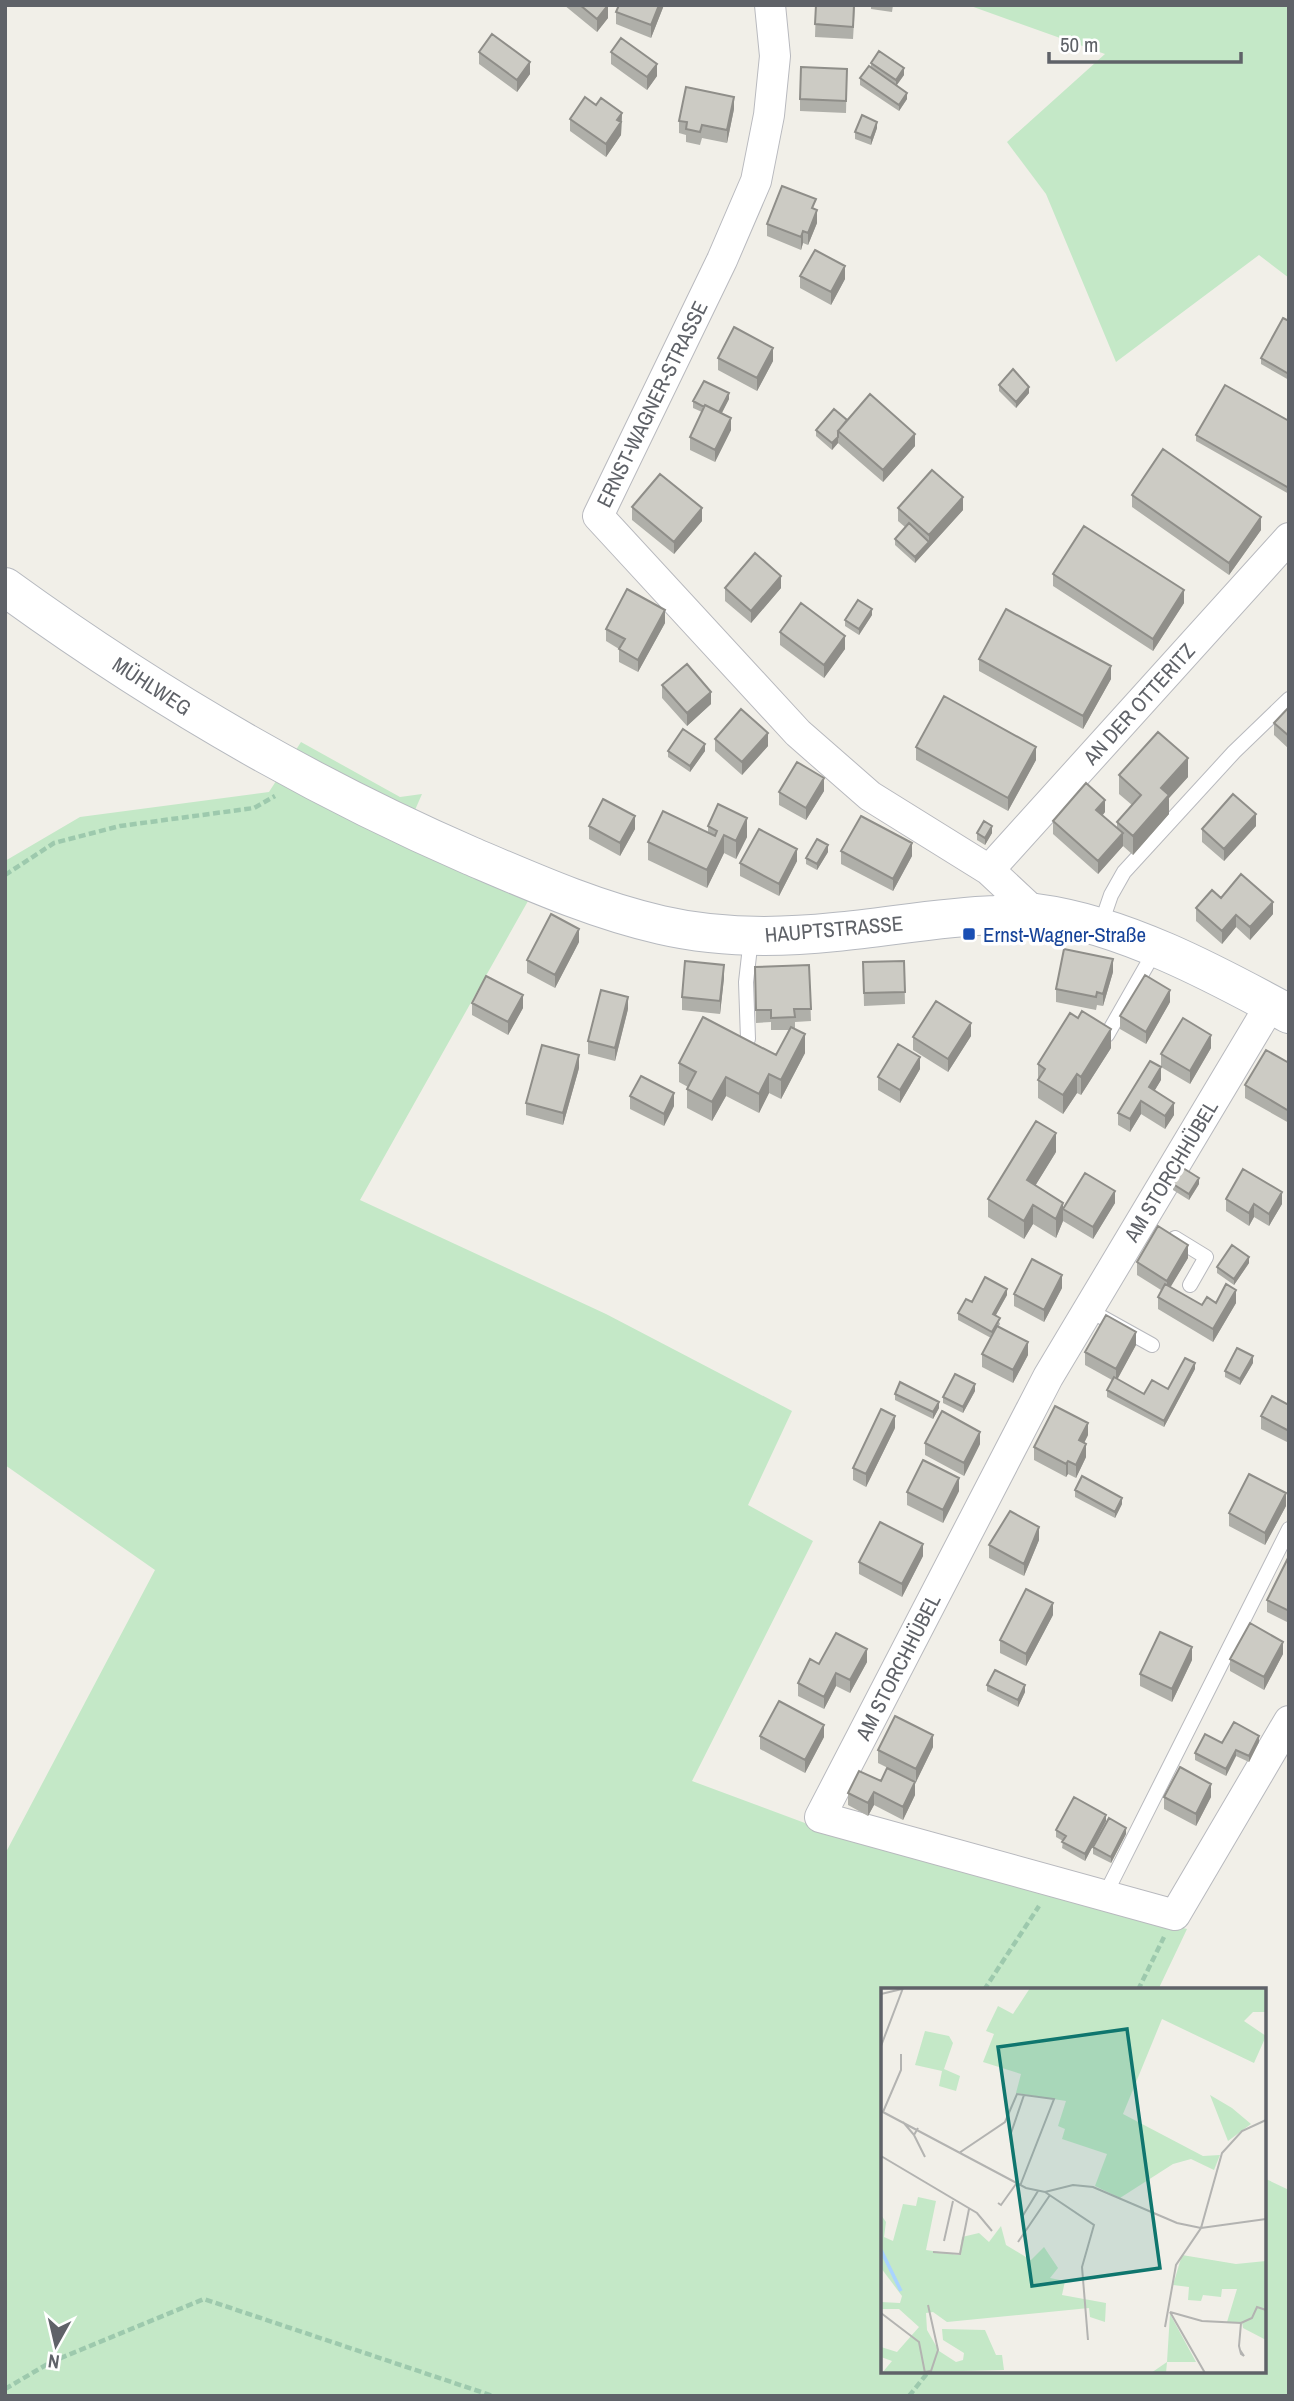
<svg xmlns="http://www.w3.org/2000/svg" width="1294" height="2401" font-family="'Archivo Narrow',sans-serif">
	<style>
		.green { fill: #c4e8c7 }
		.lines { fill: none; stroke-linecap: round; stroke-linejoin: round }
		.lane-casing { stroke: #b8b9be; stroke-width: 16 }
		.street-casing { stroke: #b8b9be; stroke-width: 32 }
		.secondary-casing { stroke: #b6b9bf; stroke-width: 40 }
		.path { stroke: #9dc9ad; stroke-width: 4.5; stroke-dasharray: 7 3.5; stroke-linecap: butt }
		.lane { stroke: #fff; stroke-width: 14 }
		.street { stroke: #fff; stroke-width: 30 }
		.secondary { stroke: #fff; stroke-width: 38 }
		.wall { fill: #afafa9 }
		.shaded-wall { fill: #8f8e89 }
		.building { fill: #cccbc4; stroke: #8f8e89; stroke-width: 2 }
		.transit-dot { fill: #1a4fb4; stroke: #fff; stroke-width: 2.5 }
		.labels { text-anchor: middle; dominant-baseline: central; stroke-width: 7; stroke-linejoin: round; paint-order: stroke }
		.street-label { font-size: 21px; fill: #5f6268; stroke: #fff }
		.transit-label { font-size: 21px; fill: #164399; stroke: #fff; text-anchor: start }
		.inset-river { fill: none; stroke: #a9d4ff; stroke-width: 3.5 }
		.inset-road { fill: none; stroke: #b3b3b1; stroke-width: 2 }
		.view { fill: #0f766e; fill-opacity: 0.15; stroke: #0f766e; stroke-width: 3.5 }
		.inset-edge { fill: none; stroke: #5f6268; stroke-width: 3.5 }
	</style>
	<rect width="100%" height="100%" fill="#f1efe8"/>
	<path class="green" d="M968 5H1289V278L1259 255 1116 362 1046 194 1007 142 1105 54Z
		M301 742 400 797 422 794 401 842 528 901 360 1200 606 1314 792 1411 748 1505 813 1541 692 1781 821 1829 1187 1929 1158 1990H883V2371H1264V2178L1289 2190V2396H5V1854L155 1570 5 1465V861L80 817 269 792Z"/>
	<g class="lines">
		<g class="lane-casing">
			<path id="lane" d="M1100 927 1111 895 1124 872 1234 752 1289 699
				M1107 1035 1156 949
				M748 1039 746 982 751 938
				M1175 1238 1206 1257 1190 1285
				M1089 1310 1152 1345
				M1105 1895 1289 1529"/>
		</g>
		<g class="street-casing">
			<path id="street" d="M770 5 775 56 769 115 756 181 722 260 598 516 798 733 870 796 989 870 1035 913
				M989 870 1289 538
				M1271 1004 1048 1377 820 1817 1175 1915 1289 1721"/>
		</g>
		<g class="secondary-casing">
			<path id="secondary" d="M5 587C151 693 305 784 471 856 532 882 595 910 661 925 717 938 778 938 835 932 888 927 941 917 995 915 1008 914 1023 912 1036 913 1122 924 1214 973 1289 1014"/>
		</g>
		<path class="path" d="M5 875 54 843 120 826 254 808 275 796
			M984 1990 1039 1906
			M1138 1990 1164 1937
			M5 2389 51 2362 204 2299 493 2396
			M909 2396 929 2371"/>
		<use href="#lane" class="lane"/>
		<use href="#street" class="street"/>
		<use href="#secondary" class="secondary"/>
	</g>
	<path class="wall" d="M564 5H608V18L597 32Z
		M619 5H664L651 38 616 24V12Z
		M816 5H855L853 39 815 37Z
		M871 5H893L892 12 871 9Z
		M479 52 530 74 517 92 479 64Z
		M611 52 657 76 647 90 611 64Z
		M871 63 904 75 897 85 907 99 899 111 860 85V78L871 68Z
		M847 69 846 113 800 111V99Z
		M734 109 727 143 702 138 700 145 686 142V135L679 133V121Z
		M622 113 621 135 606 157 570 131V119Z
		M877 128 871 145 855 139V132Z
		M816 210 817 223 808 245 803 243 801 250 767 236V224Z
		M800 276 845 279 831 305 800 288Z
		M1289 321V380L1261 364V358Z
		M718 358 773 361 757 391 718 370Z
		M999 385 1029 393 1016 408 999 391Z
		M729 399 722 413 731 430 715 462 690 450V437L702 412 693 408V401Z
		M847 420 915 446 883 482 838 443 832 450 816 436V430Z
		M1289 421V494L1196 441V435Z
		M1132 495 1261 530 1229 575 1132 507Z
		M632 507 702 521 674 554 632 520Z
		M898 508 963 510 915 563 895 545V539L905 527 898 521Z
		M1053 574 1184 603 1153 651 1053 586Z
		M725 588H781L751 623 725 601Z
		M872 615 859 635 845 626V620Z
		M665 623 638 672 619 662V649L606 641V629Z
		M780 632 845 649 824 678 780 645Z
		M979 659 1111 679 1083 729 979 671Z
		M662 685 711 704 687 726 662 698Z
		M1289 707V749L1274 735V723Z
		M715 739 768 746 742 775 715 751Z
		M916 747 1036 760 1008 811 916 760Z
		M668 751H705L690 772 668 757Z
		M1119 775 1188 777 1169 798V814L1133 855 1123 846 1098 874 1053 834V821L1105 812 1102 816 1117 828V822L1132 805 1119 794Z
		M824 791 806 820 779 805V792Z
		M589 826 635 829 620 856 589 839Z
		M708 826 747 837 736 859 724 853 707 888 648 860V842L708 833Z
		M1256 826 1224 861 1202 842V829Z
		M977 833H992L985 845 977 840Z
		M841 851 912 856 893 891 841 864Z
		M828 852 817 870 806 864V858Z
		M797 861 779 896 740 876V863Z
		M1221 898 1273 914 1250 940 1236 927 1222 944 1196 921V908Z
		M579 942 555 988 527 973V960Z
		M904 961 905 1004 864 1006 863 962Z
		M809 965 811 1021 795 1022V1029L805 1053 781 1099 769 1093 759 1113 726 1096 712 1121 687 1108V1089L688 1087 679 1082V1063L776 1055 790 1030H771V1022L756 1023 755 967Z
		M1113 972 1103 1006 1097 1005 1096 1010 1056 1002V989Z
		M724 978 720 1014 682 1010V997Z
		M1170 1002 1146 1044 1120 1029V1016Z
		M472 1003 523 1008 508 1035 472 1015Z
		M628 1009 615 1061 588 1054V1041Z
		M971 1036 948 1072 913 1050V1037Z
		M1111 1048 1081 1095 1077 1093 1063 1114 1038 1098V1064Z
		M1211 1048 1190 1084 1161 1067V1054Z
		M1289 1063V1123L1245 1098V1085Z
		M579 1068 563 1125 526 1115V1103Z
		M920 1069 900 1103 878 1090V1077Z
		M1161 1080 1154 1091 1174 1115 1165 1129 1141 1114 1130 1132 1118 1125V1113Z
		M630 1096 674 1106 664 1126 630 1109Z
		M1056 1152 1035 1186 1063 1209 1115 1203 1093 1239 1063 1221 1056 1238 1033 1224 1024 1239 988 1217V1199Z
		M1173 1184H1199L1189 1200 1173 1190Z
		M1226 1199 1282 1204 1269 1226 1254 1217 1249 1226 1226 1211Z
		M1188 1258 1170 1287 1202 1305 1216 1303H1236L1213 1342 1158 1309V1297L1161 1290 1137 1275V1262Z
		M1249 1263 1234 1285 1217 1273V1267Z
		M1062 1288 1044 1322 1014 1306V1294Z
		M1007 1295 996 1315 1000 1324 998 1327 1028 1355 1013 1383 982 1367V1354L991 1338 958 1320V1313L972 1302Z
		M1136 1345 1117 1379 1144 1394 1168 1389 1195 1369 1164 1427 1107 1397V1390L1112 1380 1085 1365V1352Z
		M1253 1363 1240 1385 1225 1377V1371Z
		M975 1391 963 1413 943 1403V1397Z
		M895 1394 939 1408 933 1419 895 1400Z
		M1289 1405V1443L1261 1429V1416Z
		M895 1428 866 1487 853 1480V1468Z
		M1088 1435 1084 1443 1086 1457 1076 1478 1068 1474 1066 1477 1034 1460V1447Z
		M925 1443 980 1444 964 1476 925 1455Z
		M1075 1490 1122 1504 1115 1518 1075 1497Z
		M959 1491 943 1523 907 1505V1492Z
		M1286 1506 1265 1545 1229 1526V1513Z
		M1039 1540 1024 1576 989 1558V1545Z
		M923 1556 902 1597 859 1574V1562Z
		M1289 1556V1623L1267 1612V1600Z
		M1053 1615 1026 1666 1000 1653V1640Z
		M1283 1654 1264 1690 1230 1671V1659Z
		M1192 1660 1172 1702 1140 1686V1674Z
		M867 1662 850 1693 836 1686 824 1709 798 1696V1683L819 1664Z
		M987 1685 1025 1692 1018 1707 987 1691Z
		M760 1736 824 1737 805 1773 760 1749Z
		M1259 1742 1249 1762 1236 1756 1226 1776 1195 1760V1753L1222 1743Z
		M933 1747 916 1782 878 1763V1750Z
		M881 1781 915 1795 903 1820 874 1805 868 1816 848 1805V1793Z
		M1164 1797H1211L1196 1826 1164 1809Z
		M1106 1821 1085 1861 1062 1848 1063 1841 1056 1837V1830Z
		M1126 1834 1111 1863 1093 1854V1847Z"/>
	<path class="shaded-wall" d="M608 5V18L597 32V19Z
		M659 5H664L651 38V25Z
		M530 62V74L517 92V80Z
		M657 64V76L647 90V77Z
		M904 68V75L896 86V80Z
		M907 93V99L899 111V105Z
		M734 97V109L727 143V130Z
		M622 113 621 135 606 157V144L617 120Z
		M877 122V128L871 145V138Z
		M817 210V223L808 245V233Z
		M803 231V243L801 250V237Z
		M845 266V279L831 305V292Z
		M773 348V361L757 391V378Z
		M1029 387V393L1016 408V402Z
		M729 393V399L718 420V414Z
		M731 418V430L715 462V450Z
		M915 434V446L883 482V470Z
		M838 437V443L832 450V443Z
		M963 497V510L915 563V557L929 542V535Z
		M702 508V521L674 554V542Z
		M1261 517V530L1229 575V563Z
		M781 576V588L751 623V611Z
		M1184 590V603L1153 651V639Z
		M872 609V615L859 635V629Z
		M665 610V623L638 672V660Z
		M845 636V649L824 678V665Z
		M1111 666V679L1083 729V716Z
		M711 692V704L687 726V713Z
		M768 733V746L742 775V762Z
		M705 744V751L690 772V766Z
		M1036 747V760L1008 811V798Z
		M1188 758V777L1169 798V814L1133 855V836L1161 788Z
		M824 778V791L806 820V808Z
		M1105 800V812L1096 823V810Z
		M1256 814V826L1224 861V849Z
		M635 816V829L620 856V843Z
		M747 818V837L736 859V841Z
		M992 826V833L985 845V838Z
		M1123 833V846L1098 874V861Z
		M724 835V853L707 888V870Z
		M912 843V856L893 891V879Z
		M828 845V852L817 870V864Z
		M797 849V861L779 896V884Z
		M1273 902V914L1250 940V927Z
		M1236 915V927L1222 944V931Z
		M579 929V942L555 988V975Z
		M1113 959V972L1103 1006V994Z
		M724 965V978L720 1014V1001Z
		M1170 990V1002L1146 1044V1032Z
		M523 995V1008L508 1035V1022Z
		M628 997V1009L615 1061V1048Z
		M971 1023V1036L948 1072V1059Z
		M1111 1029V1048L1081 1095V1077Z
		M805 1034V1053L781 1099V1080Z
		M1211 1035V1048L1190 1084V1071Z
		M579 1055V1068L563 1125V1113Z
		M920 1057V1069L900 1103V1090Z
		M1161 1067V1080L1149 1100V1087Z
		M769 1074V1093L759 1113V1094Z
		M1077 1074V1093L1063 1114V1095Z
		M726 1077V1096L712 1121V1102Z
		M674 1093V1106L664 1126V1114Z
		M1141 1101V1114L1130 1132V1119Z
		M1174 1103V1115L1165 1129V1116Z
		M1056 1133V1152L1027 1199V1180Z
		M1199 1178V1184L1189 1200V1194Z
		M1115 1191V1203L1093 1239V1227Z
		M1282 1192V1204L1269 1226V1214Z
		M1063 1203V1221L1056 1238V1219Z
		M1254 1204V1217L1249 1226V1213Z
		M1033 1205V1224L1024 1239V1221Z
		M1188 1245V1258L1167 1293V1281Z
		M1249 1257V1263L1234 1285V1279Z
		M1062 1275V1288L1044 1322V1310Z
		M1007 1289V1295L993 1320V1314Z
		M1236 1290V1303L1213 1342V1329Z
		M1136 1332V1345L1116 1382V1369Z
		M1028 1342V1355L1013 1383V1370Z
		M1253 1356V1363L1240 1385V1379Z
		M1195 1363V1369L1164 1427V1421Z
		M975 1384V1391L963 1413V1407Z
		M939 1402V1408L933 1419V1412Z
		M895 1416V1428L866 1487V1474Z
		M1088 1423V1435L1079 1453V1440Z
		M980 1432V1444L964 1476V1463Z
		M1086 1444V1457L1076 1478V1465Z
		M1068 1461V1474L1066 1477V1464Z
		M959 1478V1491L943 1523V1510Z
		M1286 1493V1506L1265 1545V1533Z
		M1122 1498V1504L1115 1518V1512Z
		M1039 1527V1540L1024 1576V1564Z
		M923 1544V1556L902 1597V1584Z
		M1053 1603V1615L1026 1666V1654Z
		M1283 1642V1654L1264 1690V1677Z
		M1192 1647V1660L1172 1702V1689Z
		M867 1649V1662L850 1693V1680Z
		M836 1673V1686L824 1709V1697Z
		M1025 1685V1692L1018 1707V1700Z
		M824 1725V1737L805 1773V1760Z
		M933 1735V1747L916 1782V1769Z
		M1259 1736V1742L1249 1762V1756Z
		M1236 1750V1756L1226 1776V1769Z
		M915 1782V1795L903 1820V1807Z
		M1211 1784V1797L1196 1826V1814Z
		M874 1792V1805L868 1816V1803Z
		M1106 1815V1821L1085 1861V1854Z
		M1126 1828V1834L1111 1863V1857Z"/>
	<path class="building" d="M580 5H608L597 19Z
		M619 5H659L651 25 616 12Z
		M816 5H854L853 27 815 24Z
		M492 34 530 62 517 80 479 52Z
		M621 38 657 64 647 77 611 52Z
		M879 51 904 68 896 80 871 63Z
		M869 66 907 93 899 105 860 78Z
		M801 67 847 69 846 101 800 99Z
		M686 87 734 97 727 130 702 125 700 132 686 129 687 122 679 121Z
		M585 97 596 105 601 98 622 113 617 120 621 122 606 144 570 119Z
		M862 115 877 122 871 138 855 132Z
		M782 186 816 199 812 208 817 210 808 233 803 231 801 237 767 224Z
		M815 250 845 266 831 292 800 276Z
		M1283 318 1289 321V374L1261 358Z
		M734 327 773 348 757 378 718 358Z
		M1013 369 1029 387 1016 402 999 385Z
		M704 381 729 393 719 412 705 405 704 407 693 401Z
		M1225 385 1289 421V488L1196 435Z
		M870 394 915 434 883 470 838 431Z
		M705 405 731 418 715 450 690 437Z
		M834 409 847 420 838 431V437L832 443 816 430Z
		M1163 449 1261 517 1229 563 1132 495Z
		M932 470 963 497 929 535 898 508Z
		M660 474 702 508 674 542 632 507Z
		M909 523 929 542 915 557 895 539Z
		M1084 526 1184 590 1153 639 1053 574Z
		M755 553 781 576 751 611 725 588Z
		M627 589 665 610 638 660 619 649 625 639 606 629Z
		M858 600 872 609 859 629 845 620Z
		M801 603 845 636 824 665 780 632Z
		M1006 609 1111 666 1083 716 979 659Z
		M687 664 711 692 687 713 662 685Z
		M944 696 1036 747 1008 798 916 747Z
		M1289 707V736L1274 723Z
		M741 709 768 733 742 762 715 739Z
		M683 729 705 744 690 766 668 751Z
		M1158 732 1188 758 1161 788 1169 795 1133 836 1117 822 1141 795 1119 775Z
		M797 762 824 778 806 808 779 792Z
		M1086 783 1105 800 1096 810 1123 833 1098 861 1053 821Z
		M1233 794 1256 814 1224 849 1202 829Z
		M603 799 635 816 620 843 589 826Z
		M718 804 747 818 736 841 724 835 707 870 648 842 663 811 715 836 717 831 708 826Z
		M861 816 912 843 893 879 841 851Z
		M984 821 992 826 985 838 977 833Z
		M759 829 797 849 779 884 740 863Z
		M817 839 828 845 817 864 806 858Z
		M1241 874 1273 902 1250 927 1236 915 1222 931 1196 908 1212 890 1221 898Z
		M551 914 579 929 555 975 527 960Z
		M1064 949 1113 959 1103 994 1097 992 1096 997 1056 989Z
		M685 961 724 965 720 1001 682 997Z
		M904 961 905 992 864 993 863 962Z
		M809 965 811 1009H794L795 1017 771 1018V1010H756L755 967Z
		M1145 975 1170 990 1146 1032 1120 1016Z
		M486 976 523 995 508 1022 472 1003Z
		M601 990 628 997 615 1048 588 1041Z
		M936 1001 971 1023 948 1059 913 1037Z
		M1082 1011 1111 1029 1081 1077 1077 1074 1063 1095 1038 1080 1045 1069 1038 1064 1070 1013 1078 1018Z
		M703 1017 776 1055 791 1027 805 1034 781 1080 769 1074 759 1094 726 1077 712 1102 687 1089 696 1072 679 1063Z
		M1183 1018 1211 1035 1190 1071 1161 1054Z
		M898 1044 920 1057 900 1090 878 1077Z
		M542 1045 579 1055 563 1113 526 1103Z
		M1266 1050 1289 1063V1111L1245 1085Z
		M1150 1061 1161 1067 1149 1087 1174 1103 1165 1116 1141 1101 1130 1119 1118 1113Z
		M641 1076 674 1093 664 1114 630 1096Z
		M1036 1121 1056 1133 1027 1180 1063 1203 1056 1219 1033 1205 1024 1221 988 1199Z
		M1183 1168 1199 1178 1189 1194 1173 1184Z
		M1243 1169 1282 1192 1269 1214 1254 1204 1249 1213 1226 1199Z
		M1085 1173 1115 1191 1093 1227 1063 1209Z
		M1158 1226 1188 1245 1167 1281 1137 1262Z
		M1232 1245 1249 1257 1234 1279 1217 1267Z
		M1032 1259 1062 1275 1044 1310 1014 1294Z
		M985 1277 1007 1289 993 1314 1000 1318 992 1332 958 1313 966 1299 972 1302Z
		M1165 1284 1202 1305 1207 1297 1216 1303 1226 1284 1236 1290 1213 1329 1158 1297Z
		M1106 1315 1136 1332 1116 1369 1085 1352Z
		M997 1326 1028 1342 1013 1370 982 1354Z
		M1237 1348 1253 1356 1240 1379 1225 1371Z
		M1185 1358 1195 1363 1164 1421 1107 1390 1114 1377 1144 1394 1152 1380 1168 1389Z
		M955 1374 975 1384 963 1407 943 1397Z
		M900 1382 939 1402 933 1412 895 1394Z
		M1272 1396 1289 1405V1431L1261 1416Z
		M1055 1406 1088 1423 1079 1440 1086 1444 1076 1465 1068 1461 1066 1464 1034 1447Z
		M881 1409 895 1416 866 1474 853 1468Z
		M942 1411 980 1432 964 1463 925 1443Z
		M923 1460 959 1478 943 1510 907 1492Z
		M1249 1474 1286 1493 1265 1533 1229 1513Z
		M1082 1476 1122 1498 1115 1512 1075 1490Z
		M1010 1511 1039 1527 1024 1564 989 1545Z
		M880 1522 923 1544 902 1584 859 1562Z
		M1289 1556V1611L1267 1600Z
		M1026 1589 1053 1603 1026 1654 1000 1640Z
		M1250 1623 1283 1642 1264 1677 1230 1659Z
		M1160 1632 1192 1647 1172 1689 1140 1674Z
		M836 1633 867 1649 850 1680 836 1673 824 1697 798 1683 810 1659 819 1664Z
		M995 1670 1025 1685 1018 1700 987 1685Z
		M779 1701 824 1725 805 1760 760 1736Z
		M895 1716 933 1735 916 1769 878 1750Z
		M1234 1722 1259 1736 1249 1756 1236 1750 1226 1769 1195 1753 1205 1734 1222 1743Z
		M1180 1767 1211 1784 1196 1814 1164 1797Z
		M887 1768 915 1782 903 1807 874 1792 868 1803 848 1793 859 1771 881 1781Z
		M1074 1797 1106 1815 1085 1854 1062 1842 1066 1836 1056 1830Z
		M1109 1818 1126 1828 1111 1857 1093 1847Z"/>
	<rect class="transit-dot" x="962" y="927" width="14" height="14" rx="3.5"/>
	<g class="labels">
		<g class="street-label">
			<text transform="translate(652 404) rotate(-64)">ERNST-WAGNER-STRASSE</text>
			<text transform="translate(152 686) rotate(33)">MÜHLWEG</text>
			<text transform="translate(1139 704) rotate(-48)">AN DER OTTERITZ</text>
			<text transform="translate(834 929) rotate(-5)">HAUPTSTRASSE</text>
			<text transform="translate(1171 1171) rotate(-59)">AM STORCHHÜBEL</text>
			<text transform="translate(898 1667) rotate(-63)">AM STORCHHÜBEL</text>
		</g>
		<g class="transit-label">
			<text x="983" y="934">Ernst-Wagner-Straße</text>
		</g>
	</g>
	<g transform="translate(881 1988)">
		<rect width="385" height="385" fill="#f1efe8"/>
		<path d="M149 0H385V24H372L363 33 385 48 373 75 281 31 242 126 322 168 339 167 333 182 310 171 292 176 239 210 214 198 226 166 181 151 184 141 177 138 185 113 135 105 140 86 102 74 113 46 105 43 117 18 132 26ZM44 43 68 48 72 55 63 81 79 88 75 103 58 98 61 83 34 77ZM329 107 351 120 370 136 347 153ZM37 209 55 213 45 262 78 267 81 249 98 245 108 254 120 238 125 257 150 272 163 259 177 280 169 290 184 293 181 307 225 315 224 334 209 329 208 320 66 334 52 324 45 325 46 342 58 363 75 374 82 372 83 365 62 352 61 341 104 342 115 367H121L123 382 1 385 11 373 0 369V359L16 364 38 339 18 321H0V314L19 315 21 308 0 280V227L5 234 3 249 12 253 22 216 35 218ZM301 267 355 276 385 273V352L362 340 361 334H346L356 301H341L340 309 322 307 320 313 307 312 308 299 292 297ZM289 326 315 374H286L285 385H270L286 374Z" fill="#c4e8c7"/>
		<path class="inset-river" d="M0 262 20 303"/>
		<path class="inset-road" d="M0 6 21 1M0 58 22 0M0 123 145 200 164 204 192 197 212 199 296 235 320 240 385 231M2 124 20 82V66M22 134 33 147 37 140M33 147 44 169M129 148 143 107M78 165 124 134 136 106 173 111 139 198M0 168 96 225 111 243M164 204 213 237 201 279 207 352M117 215 120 217 135 196M141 229 157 203M63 253 72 213M137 254 169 207M52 264 79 266 88 221M289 324 321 333 360 335 358 358 360 366 363 368 359 362M289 324 324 385M0 325 38 354 44 385M360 335 371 330 376 319 385 322M284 339 295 277 320 240 341 165 361 143 385 132M44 384 50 383 57 362 47 317"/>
		<path class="view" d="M246 41 279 280 151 298 117 59Z"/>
		<rect width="385" height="385" class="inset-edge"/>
	</g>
	<rect width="1294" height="2401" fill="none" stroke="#5f6268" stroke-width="14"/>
	<g transform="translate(56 2345) rotate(188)" stroke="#ffffff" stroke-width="5" paint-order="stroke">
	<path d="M0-5L12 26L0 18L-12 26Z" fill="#5f6268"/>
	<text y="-10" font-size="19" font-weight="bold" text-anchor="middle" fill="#5f6268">N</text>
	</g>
	<path d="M1049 52v10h192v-10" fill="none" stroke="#5f6268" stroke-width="3.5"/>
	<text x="1060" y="52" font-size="21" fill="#5f6268" stroke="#ffffff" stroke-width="5" paint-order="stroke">50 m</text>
</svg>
